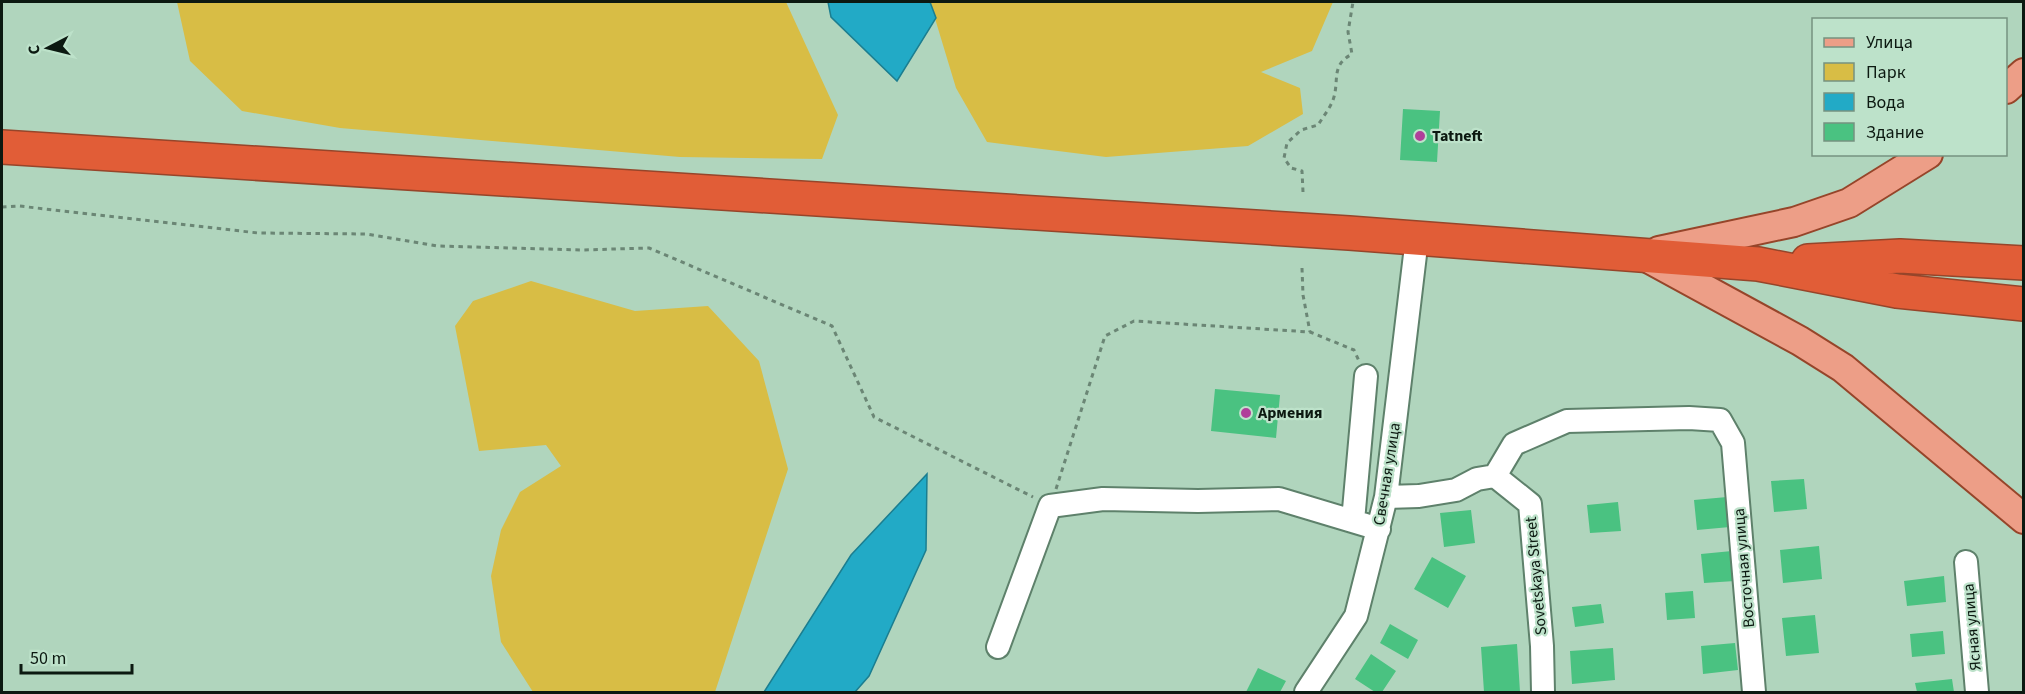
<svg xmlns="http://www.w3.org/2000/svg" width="2025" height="694" font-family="'Source Sans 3',sans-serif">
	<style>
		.green { fill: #d8bd45 }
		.water { fill: #22aac6; stroke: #1b7e90; stroke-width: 1.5 }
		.building { fill: #4ac281 }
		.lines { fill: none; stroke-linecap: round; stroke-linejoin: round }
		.minor-casing { stroke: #5e816b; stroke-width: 26 }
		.major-casing { stroke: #96452a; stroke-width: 32 }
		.highway-casing { stroke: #96452a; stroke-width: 36 }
		.path { stroke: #6b8675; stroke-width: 3; stroke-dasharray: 4.5 4.5; stroke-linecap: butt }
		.minor { stroke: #fff; stroke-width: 22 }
		.major { stroke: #ed9e87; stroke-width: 28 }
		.highway { stroke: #e15d37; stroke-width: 33 }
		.poi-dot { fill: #b03f9a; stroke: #bde2ca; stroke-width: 2 }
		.labels { text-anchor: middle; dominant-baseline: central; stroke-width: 4.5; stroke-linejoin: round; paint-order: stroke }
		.poi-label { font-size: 16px; font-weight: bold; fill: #0c1911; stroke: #bde2ca; text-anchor: start }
		.street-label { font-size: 16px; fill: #0c1911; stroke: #bde2ca }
	</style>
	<rect width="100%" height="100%" fill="#b0d5bd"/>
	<path class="green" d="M177 2H786L838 115 822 159 680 157 340 128 242 111 190 61Z
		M930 2H1333L1312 51 1261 72 1300 88 1303 114 1248 146 1106 157 987 142 956 88Z
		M531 281 635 311 708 306 759 361 788 469 715 692H533L501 642 491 576 501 530 520 492 561 466 546 445 479 451 455 326 473 301Z"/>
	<path class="water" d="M828 2H930L936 18 897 81 831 17Z
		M927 474 926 550 869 676 855 692H764L851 555Z"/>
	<path class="building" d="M1403 109 1440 111 1437 162 1400 160Z
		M1215 389 1280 395 1276 438 1211 431Z
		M1804 479 1807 509 1774 512 1771 481Z
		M1727 497 1730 527 1697 530 1694 500Z
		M1618 502 1621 531 1590 533 1587 505Z
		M1471 510 1475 543 1444 547 1440 513Z
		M1819 546 1822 579 1783 583 1780 550Z
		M1732 551 1735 581 1704 583 1701 554Z
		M1432 557 1466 576 1448 608 1414 589Z
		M1944 576 1946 602 1907 606 1904 581Z
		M1693 591 1695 618 1667 620 1665 593Z
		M1601 604 1604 623 1575 627 1572 607Z
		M1815 615 1819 653 1786 656 1782 618Z
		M1390 624 1418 640 1408 659 1380 643Z
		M1943 631 1945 654 1912 657 1910 634Z
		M1735 643 1738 670 1703 674 1701 646Z
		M1517 644 1520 692H1484L1481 647Z
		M1613 648 1615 680 1572 684 1570 651Z
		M1371 654 1396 671 1382 692H1375L1355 679Z
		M1258 668 1286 681 1280 692H1246Z
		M1952 679 1954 692H1917L1915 683Z"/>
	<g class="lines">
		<g class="minor-casing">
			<path id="minor" d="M1495 476 1530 504 1542 646 1543 692
				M1386 497 1419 496 1456 490 1477 479 1495 476 1514 444 1567 421 1689 418 1720 420 1733 443 1754 692
				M1353 521 1366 376
				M1966 562 1977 692
				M998 647 1050 506 1103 499 1198 501 1279 499 1379 529
				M1306 692 1356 616 1386 497 1417 238"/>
		</g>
		<g class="major-casing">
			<path id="major" d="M2006 89 2024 73
				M1659 251 1794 222 1849 203 1928 154
				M1646 257 1800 341 1843 368 2024 519"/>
		</g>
		<g class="highway-casing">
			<path id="highway" d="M2 147 1349 233 1758 264 1897 291 2024 304
				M1808 261 1900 256 2024 263"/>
		</g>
		<path class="path" d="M1303 192 1302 171 1291 168 1284 158 1287 143 1301 130 1318 125C1323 117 1330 108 1333 100 1340 80 1330 66 1352 54L1348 32 1353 2
			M2 207 19 206 258 233 367 234 437 246 582 250 649 248 832 326 874 417 1033 497
			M1302 268 1303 295 1310 332
			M1056 489 1105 336 1134 321 1310 332 1354 350 1359 361"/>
		<use href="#minor" class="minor"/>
		<use href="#major" class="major"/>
		<use href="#highway" class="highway"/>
	</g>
	<g class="poi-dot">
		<circle cx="1420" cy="136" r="6"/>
		<circle cx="1246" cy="413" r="6"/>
	</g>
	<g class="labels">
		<g class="poi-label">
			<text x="1432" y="136">Tatneft</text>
			<text x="1258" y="413">Армения</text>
		</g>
		<g class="street-label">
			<text transform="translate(1387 474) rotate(-81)">Свечная улица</text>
			<text transform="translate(1744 568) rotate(-95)">Восточная улица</text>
			<text transform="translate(1536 576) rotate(-95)">Sovetskaya Street</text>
			<text transform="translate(1972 627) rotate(-95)">Ясная улица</text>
		</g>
	</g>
	<rect width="2025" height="694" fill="none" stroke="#0c1911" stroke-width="6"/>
	<rect x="1812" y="18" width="195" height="138" fill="#bde2ca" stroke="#769280" stroke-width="1.5"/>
	<rect x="1824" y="38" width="30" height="9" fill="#ed9e87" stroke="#769280" stroke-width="1.5"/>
	<text x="1866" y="48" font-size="18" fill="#0c1911">Улица</text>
	<rect x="1824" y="63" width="30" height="18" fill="#d8bd45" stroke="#769280" stroke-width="1.5"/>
	<text x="1866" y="78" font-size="18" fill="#0c1911">Парк</text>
	<rect x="1824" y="93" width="30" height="18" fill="#22aac6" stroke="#769280" stroke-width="1.5"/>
	<text x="1866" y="108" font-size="18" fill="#0c1911">Вода</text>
	<rect x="1824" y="123" width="30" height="18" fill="#4ac281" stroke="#769280" stroke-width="1.5"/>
	<text x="1866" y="138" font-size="18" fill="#0c1911">Здание</text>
	<g transform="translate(48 48) rotate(263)" stroke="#bde2ca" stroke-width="4.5" paint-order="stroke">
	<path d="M0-4.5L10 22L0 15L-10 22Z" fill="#0c1911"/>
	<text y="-9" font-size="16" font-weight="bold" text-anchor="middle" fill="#0c1911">С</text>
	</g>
	<path d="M21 664v9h111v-9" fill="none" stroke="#0c1911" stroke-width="3"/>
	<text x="30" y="664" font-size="18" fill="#0c1911" stroke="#bde2ca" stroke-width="4.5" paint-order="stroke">50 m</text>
</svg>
